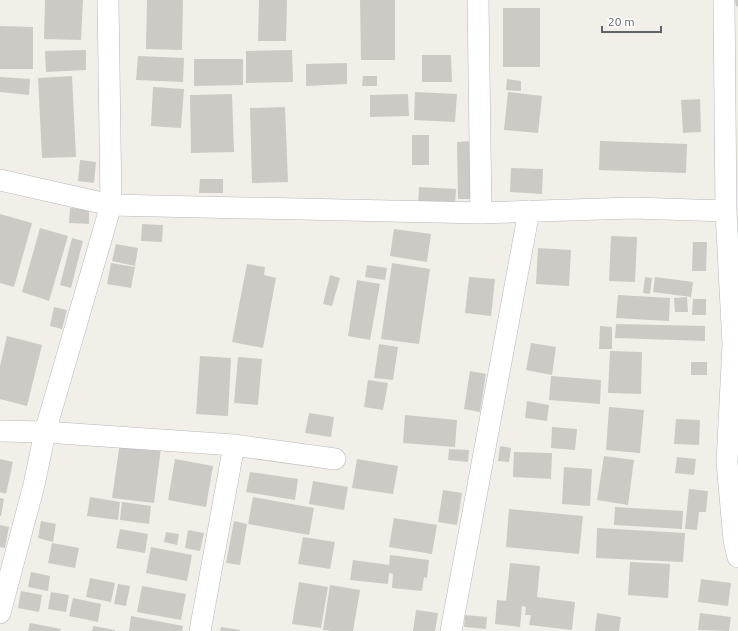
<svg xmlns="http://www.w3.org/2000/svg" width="738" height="631" font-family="Ubuntu,sans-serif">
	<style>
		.building { fill: #cccac5 }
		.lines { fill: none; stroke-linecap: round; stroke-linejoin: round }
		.minor-casing { stroke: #b5b8bc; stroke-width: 22 }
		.minor { stroke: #fff; stroke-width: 21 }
	</style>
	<rect width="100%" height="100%" fill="#f1efe8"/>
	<path class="building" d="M45 0H83L81 40 44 39Z
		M147 0H183L182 50 146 49Z
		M259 0H287L286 41H258Z
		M360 0H395V60H361Z
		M735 0H738V6L736 7Z
		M503 8H540V67H503Z
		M0 26 33 27V69H0Z
		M86 50V70L46 72 45 51Z
		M292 50 293 82 246 83V51Z
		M422 55H451L452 82H422Z
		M138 56 184 58 183 82 136 80Z
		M194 59H243V85L194 86Z
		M347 63V84L306 86V64Z
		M72 76 76 157 42 158 38 78Z
		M363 76H377V86H362Z
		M0 77 30 79 29 95 0 92Z
		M507 79 521 81V91L506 90Z
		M153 87 184 89 181 128 151 126Z
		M415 92 457 94 455 122 414 120Z
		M508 92 542 96 538 133 504 130Z
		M232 94 234 152 191 153 190 95Z
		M408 94 409 116 370 117V95Z
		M700 99 701 132 683 133 681 100Z
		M285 107 288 182 252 183 250 108Z
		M412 135H429V165H412Z
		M471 141 472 199H458L457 142Z
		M600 141 687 144 686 173 599 170Z
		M80 160 96 162 94 183 78 181Z
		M511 168 543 169 542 194 510 192Z
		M200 179H223V193H199Z
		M419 187 456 189 455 206 418 205Z
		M70 208 89 209V224L69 223Z
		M0 214 32 223 14 287 0 283Z
		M142 224 163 225 162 242 141 241Z
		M40 228 68 236 49 301 22 292Z
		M394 229 431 234 427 262 390 256Z
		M611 236 637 237 635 282 609 281Z
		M72 238 83 241 71 288 60 285Z
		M693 242H707L706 271H692Z
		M116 244 138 248 135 266 112 261Z
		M538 248 571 250 569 286 536 284Z
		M111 263 135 267 131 288 107 284Z
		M392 263 430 269 419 344 381 339Z
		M247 264 265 267 264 275 276 278 263 348 232 342Z
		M367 265 387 268 385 280 365 277Z
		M330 275 340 278 332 306 323 304Z
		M469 277 495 279 491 316 465 313Z
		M645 277 652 278 650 294 643 293Z
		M655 277 693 282 691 297 653 292Z
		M357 280 380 284 370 340 348 336Z
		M618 295 670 298 669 321 616 318Z
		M687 297 688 312H675L674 298Z
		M693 299H706V315H692Z
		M54 307 67 310 62 329 50 326Z
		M616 324 705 326V341L615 338Z
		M600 326 612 327V349H599Z
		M7 336 42 345 27 406 0 399V366Z
		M531 343 556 347 552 375 526 370Z
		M379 344 398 347 393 380 374 378Z
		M610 351 642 352 641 394 608 393Z
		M200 356 231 358 228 416 196 414Z
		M238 357 262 359 258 405 234 403Z
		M691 362H707V375H691Z
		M470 371 486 374 480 412 464 409Z
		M551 376 601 380 600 404 549 400Z
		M368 380 388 383 383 410 364 407Z
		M527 401 549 405 547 421 525 418Z
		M609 407 644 410 640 453 606 450Z
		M309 413 334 417 331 437 305 433Z
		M405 415 457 420 455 447 403 443Z
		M676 419 700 420 699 445 674 444Z
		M552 427 577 429 575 450 551 448Z
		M120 442 161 448 154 503 112 498Z
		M500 446 511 448 509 462 498 461Z
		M449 449 469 450 468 462 448 460Z
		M514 452 552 453 551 479 513 477Z
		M604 456 634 460 628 505 597 500Z
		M677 457 696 459 694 475 675 473Z
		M0 459 13 462 6 494 0 492Z
		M175 459 213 466 206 507 168 500Z
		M357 459 398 466 393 494 352 488Z
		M564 467 592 469 590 506 562 504Z
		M250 472 298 479 295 500 246 492Z
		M313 481 348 487 344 510 309 504Z
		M689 489 708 491 706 512H699L697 530 685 529Z
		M443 490 462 493 457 525 438 522Z
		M90 497 120 502 118 520 87 516Z
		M253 497 314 508 309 535 248 524Z
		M0 498 4 499 1 516H0Z
		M122 502 151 506 149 524 120 520Z
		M615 507 683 511 682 529 614 525Z
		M509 509 583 516 579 554 506 547Z
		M394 518 437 525 432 554 389 547Z
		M41 521 56 524 53 542 38 538Z
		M234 521 247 524 240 565 226 563Z
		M0 525 9 527 5 548 0 547Z
		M597 528 685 533 683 562 596 558Z
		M120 529 148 534 145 553 116 548Z
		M188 530 204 533 200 551 185 548Z
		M166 532 179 534 177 545 164 542Z
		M303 537 335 542 330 569 298 564Z
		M52 543 79 548 75 568 48 563Z
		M151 547 192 555 187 581 146 573Z
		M390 555 429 560 427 578 424 577 422 591 392 588 393 574 389 573 388 584 350 580 353 560 389 565Z
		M630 562 670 564 668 598 628 595Z
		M510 563 540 566 537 597 575 602 572 630 529 625 531 615H525L526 607 522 606 520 627 495 624 497 600 506 601Z
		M31 572 50 576 48 591 28 587Z
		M90 578 115 583 111 602 86 597Z
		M701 579 731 583 728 606 698 602Z
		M299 582 328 587 321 628 292 624Z
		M118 584 130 586 126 606 114 604Z
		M330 585 360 590 353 631H332L323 630Z
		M142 586 186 594 181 620 137 612Z
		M21 591 42 595 39 612 18 608Z
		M51 592 69 595 66 612 48 609Z
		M73 598 101 604 98 622 69 616Z
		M416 610 438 613 435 631H413Z
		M597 613 621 617 619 631H595Z
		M700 613 731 617 729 631 698 630Z
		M465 615 487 617 486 629 464 627Z
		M131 616 183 626 182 631H129Z
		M30 623 61 629 60 631H28Z
		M93 626 115 630V631H92Z
		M221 627 240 630V631H220Z"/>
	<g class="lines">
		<g class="minor-casing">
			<path id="minor" d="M478 0 481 213
				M724 0 726 211 733 345 727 462 734 540 738 557
				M0 180 111 205 481 213 633 208 726 211
				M0 431 45 432 234 445 335 459
				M0 613 34 485 45 432 111 205 108 0
				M200 631 234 445
				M451 631 529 211"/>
		</g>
		<use href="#minor" class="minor"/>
	</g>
	<path d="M602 26v6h59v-6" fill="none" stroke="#5f6368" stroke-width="2"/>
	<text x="608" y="26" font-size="12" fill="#5f6368" stroke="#ffffff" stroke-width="3" paint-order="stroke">20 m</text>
</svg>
